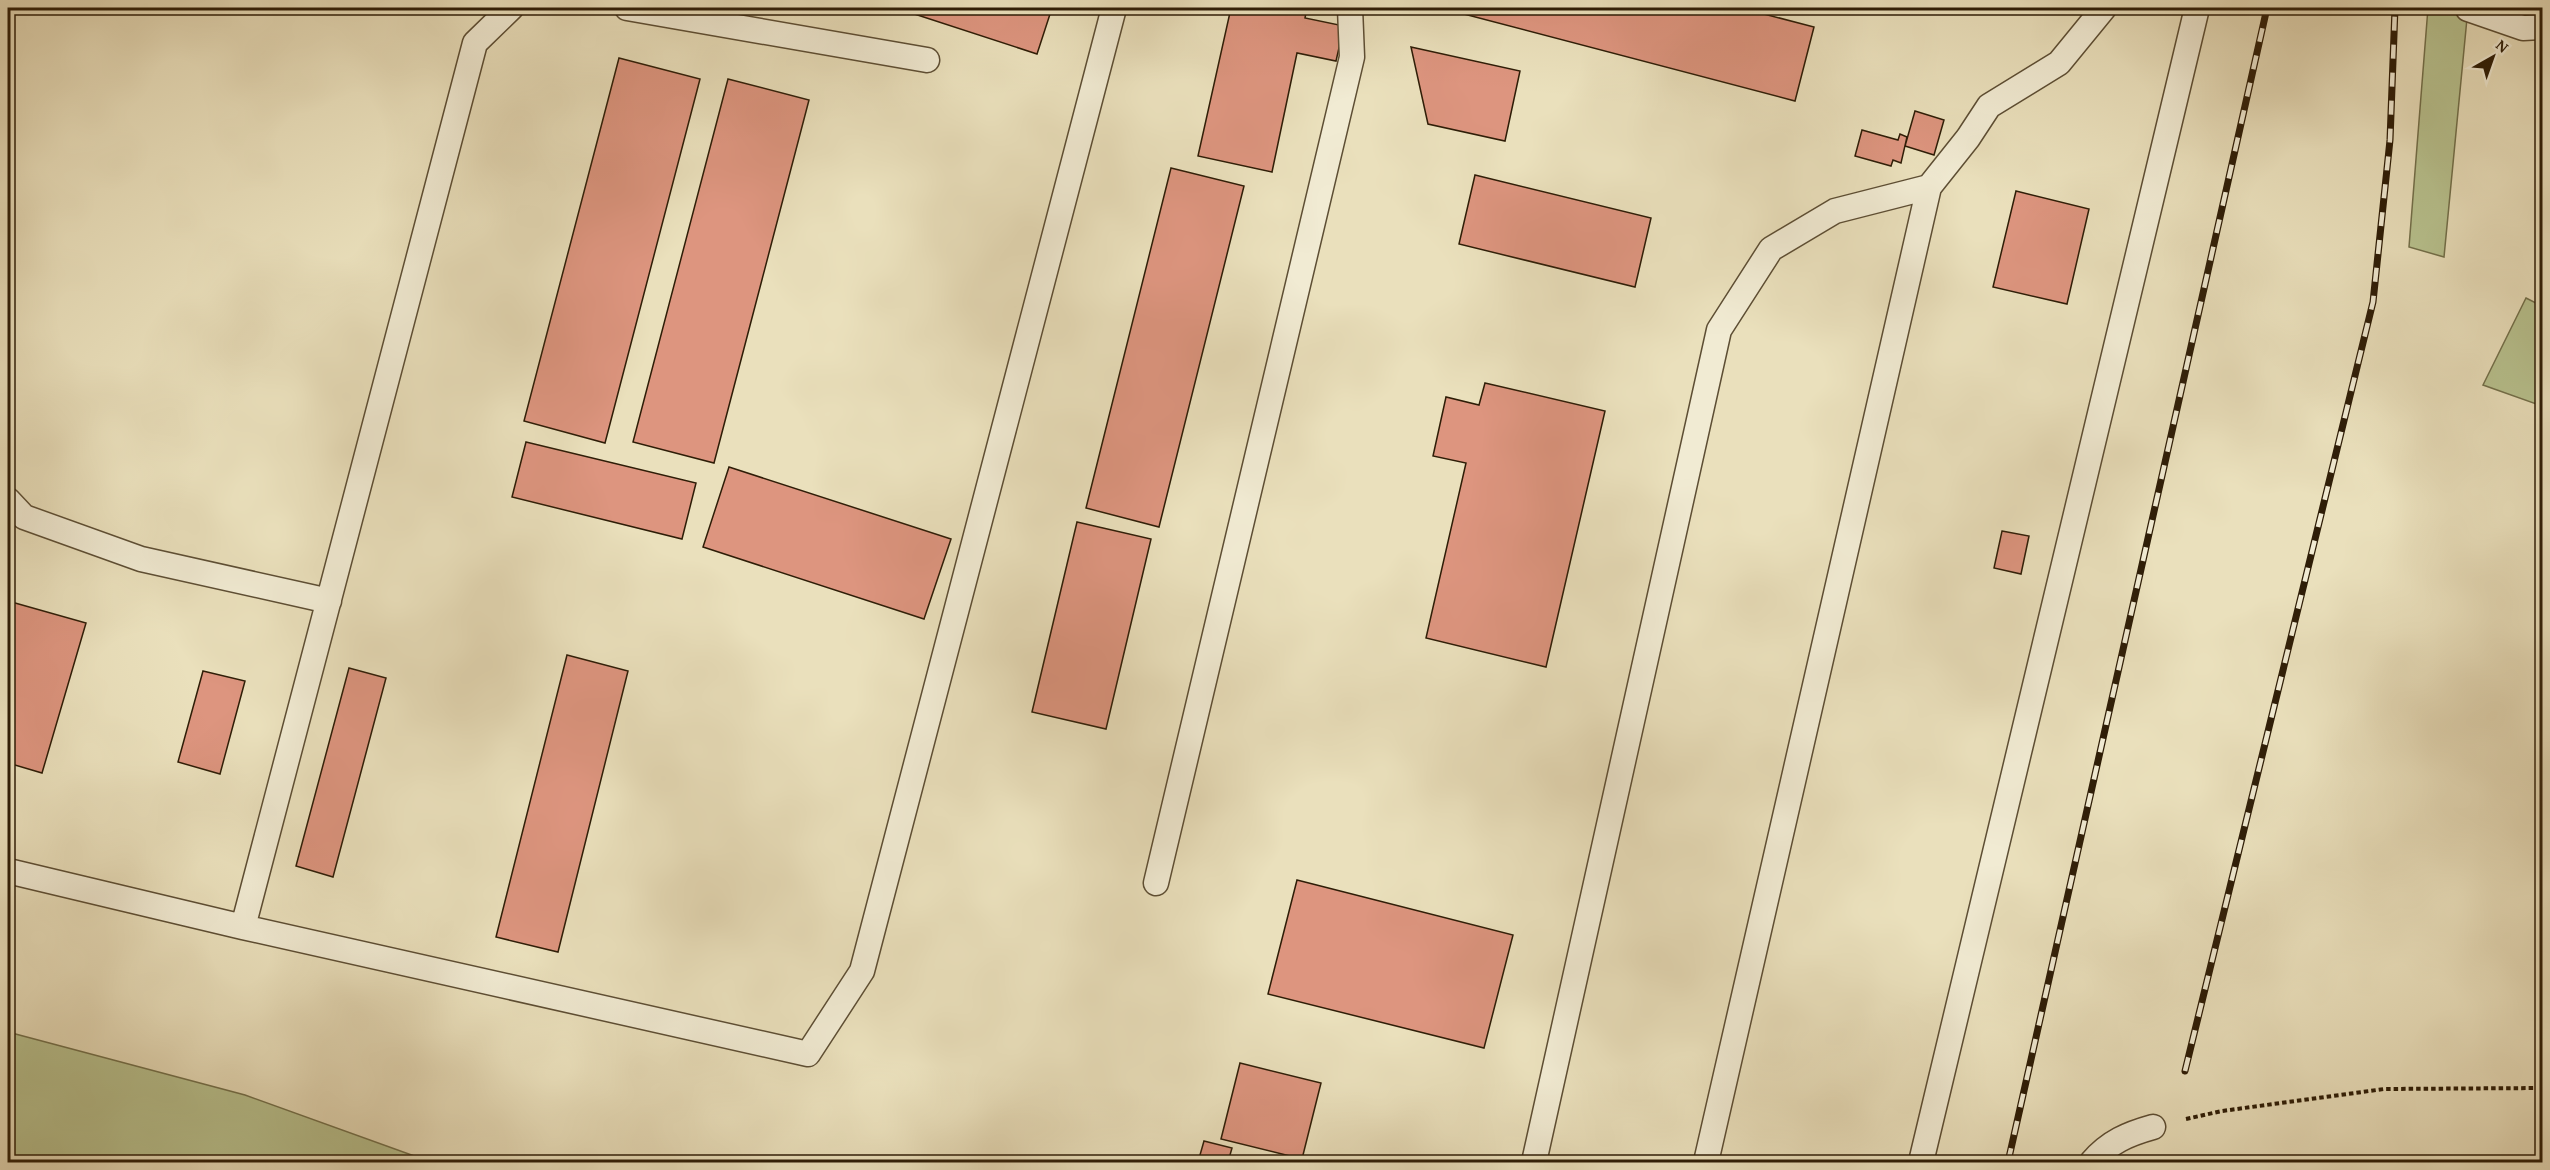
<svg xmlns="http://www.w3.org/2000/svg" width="2550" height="1170" font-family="'Gentium Book Plus',serif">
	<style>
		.green { fill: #b8c28f; stroke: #73704b; stroke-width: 1.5 }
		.building { fill: #dd957f; stroke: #2e1d07; stroke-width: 1.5 }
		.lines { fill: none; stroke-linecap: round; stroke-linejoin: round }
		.lane-casing { stroke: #5d4e34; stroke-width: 27 }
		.path { stroke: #2e1d07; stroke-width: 4; stroke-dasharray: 4.5 3; stroke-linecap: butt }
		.lane { stroke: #f1ebd3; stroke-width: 24 }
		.rail-casing { stroke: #2e1d07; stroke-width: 7 }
		.rail { stroke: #f1ebd3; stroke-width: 4.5; stroke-dasharray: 14; stroke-linecap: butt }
	</style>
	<rect width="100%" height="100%" fill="#eae0bc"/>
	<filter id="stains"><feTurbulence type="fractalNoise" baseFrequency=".00333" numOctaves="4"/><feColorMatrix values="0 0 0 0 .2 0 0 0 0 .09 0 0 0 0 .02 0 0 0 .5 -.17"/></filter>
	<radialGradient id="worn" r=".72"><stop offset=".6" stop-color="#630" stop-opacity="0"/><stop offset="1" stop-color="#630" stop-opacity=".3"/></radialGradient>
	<path class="green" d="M2428 8H2468L2444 257 2409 247Z
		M2526 298 2542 306V406L2483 385Z
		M8 1032 245 1095 431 1162H8Z"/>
	<path class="building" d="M896 8H1052L1037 54Z
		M1228 8H1307L1305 18 1344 26 1336 61 1297 53 1272 172 1198 156 1231 8Z
		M1441 8H1741L1814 27 1795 101Z
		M1411 47 1520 71 1505 141 1428 124Z
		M619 58 700 79 605 443 524 421Z
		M728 79 809 100 714 463 633 442Z
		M1915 111 1944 120 1934 155 1905 146Z
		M1862 130 1898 140 1900 134 1907 137 1901 163 1893 160 1891 166 1855 156Z
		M1171 168 1244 186 1159 527 1086 508Z
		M1475 175 1651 218 1635 287 1459 244Z
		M2016 191 2089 209 2067 304 1993 287Z
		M1485 383 1605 411 1546 667 1426 638 1466 463 1433 456 1446 397 1479 405Z
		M526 442 696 483 682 539 512 497Z
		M729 467 951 539 924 619 703 547Z
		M1077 522 1151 539 1106 729 1032 712Z
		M2002 531 2029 536 2021 574 1994 568Z
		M8 601 86 623 42 773 8 763Z
		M567 655 628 671 558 952 496 937Z
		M349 668 386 678 333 877 296 866Z
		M203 671 245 681 220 774 178 762Z
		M1297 880 1513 935 1484 1048 1268 994Z
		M1240 1063 1321 1083 1302 1159 1221 1139Z
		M1204 1141 1232 1148 1228 1162H1198Z"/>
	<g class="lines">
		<g class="lane-casing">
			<path id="lane" d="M627 8 927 60
				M2468 9 2523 28 2542 27
				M8 500 24 517 141 559 329 601
				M8 871 243 927 808 1054 862 971 1114 8
				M1156 883 1352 57 1350 8
				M243 927 475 43 511 8
				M1534 1162 1719 330 1771 249 1835 211 1929 187 1968 138 1989 106 2059 63 2104 8
				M1706 1162 1929 187
				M1921 1162 2197 8
				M2092 1162C2109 1142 2128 1134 2153 1127"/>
		</g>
		<path class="path" d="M2186 1119 2222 1111 2384 1089 2542 1088"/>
		<use href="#lane" class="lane"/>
		<g class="rail-casing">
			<path id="rail" d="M2185 1071 2373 302 2390 140 2395 8
				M2008 1162 2267 8"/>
		</g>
		<use href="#rail" class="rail"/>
	</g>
	<rect width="2550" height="1170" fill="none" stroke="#eae0bc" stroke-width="30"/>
	<rect x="9" y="9" width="2532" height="1152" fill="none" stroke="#2e1d07" stroke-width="3"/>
	<rect x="15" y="15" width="2520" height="1140" fill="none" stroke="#2e1d07" stroke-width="1.5"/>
	<g transform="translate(2493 57) rotate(40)" stroke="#f1ebd3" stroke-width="4.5" paint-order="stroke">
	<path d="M0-4.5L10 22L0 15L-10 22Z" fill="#2e1d07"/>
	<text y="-9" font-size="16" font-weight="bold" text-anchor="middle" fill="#2e1d07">N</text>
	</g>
	<rect width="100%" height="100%" filter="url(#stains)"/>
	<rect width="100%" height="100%" fill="url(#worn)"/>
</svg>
